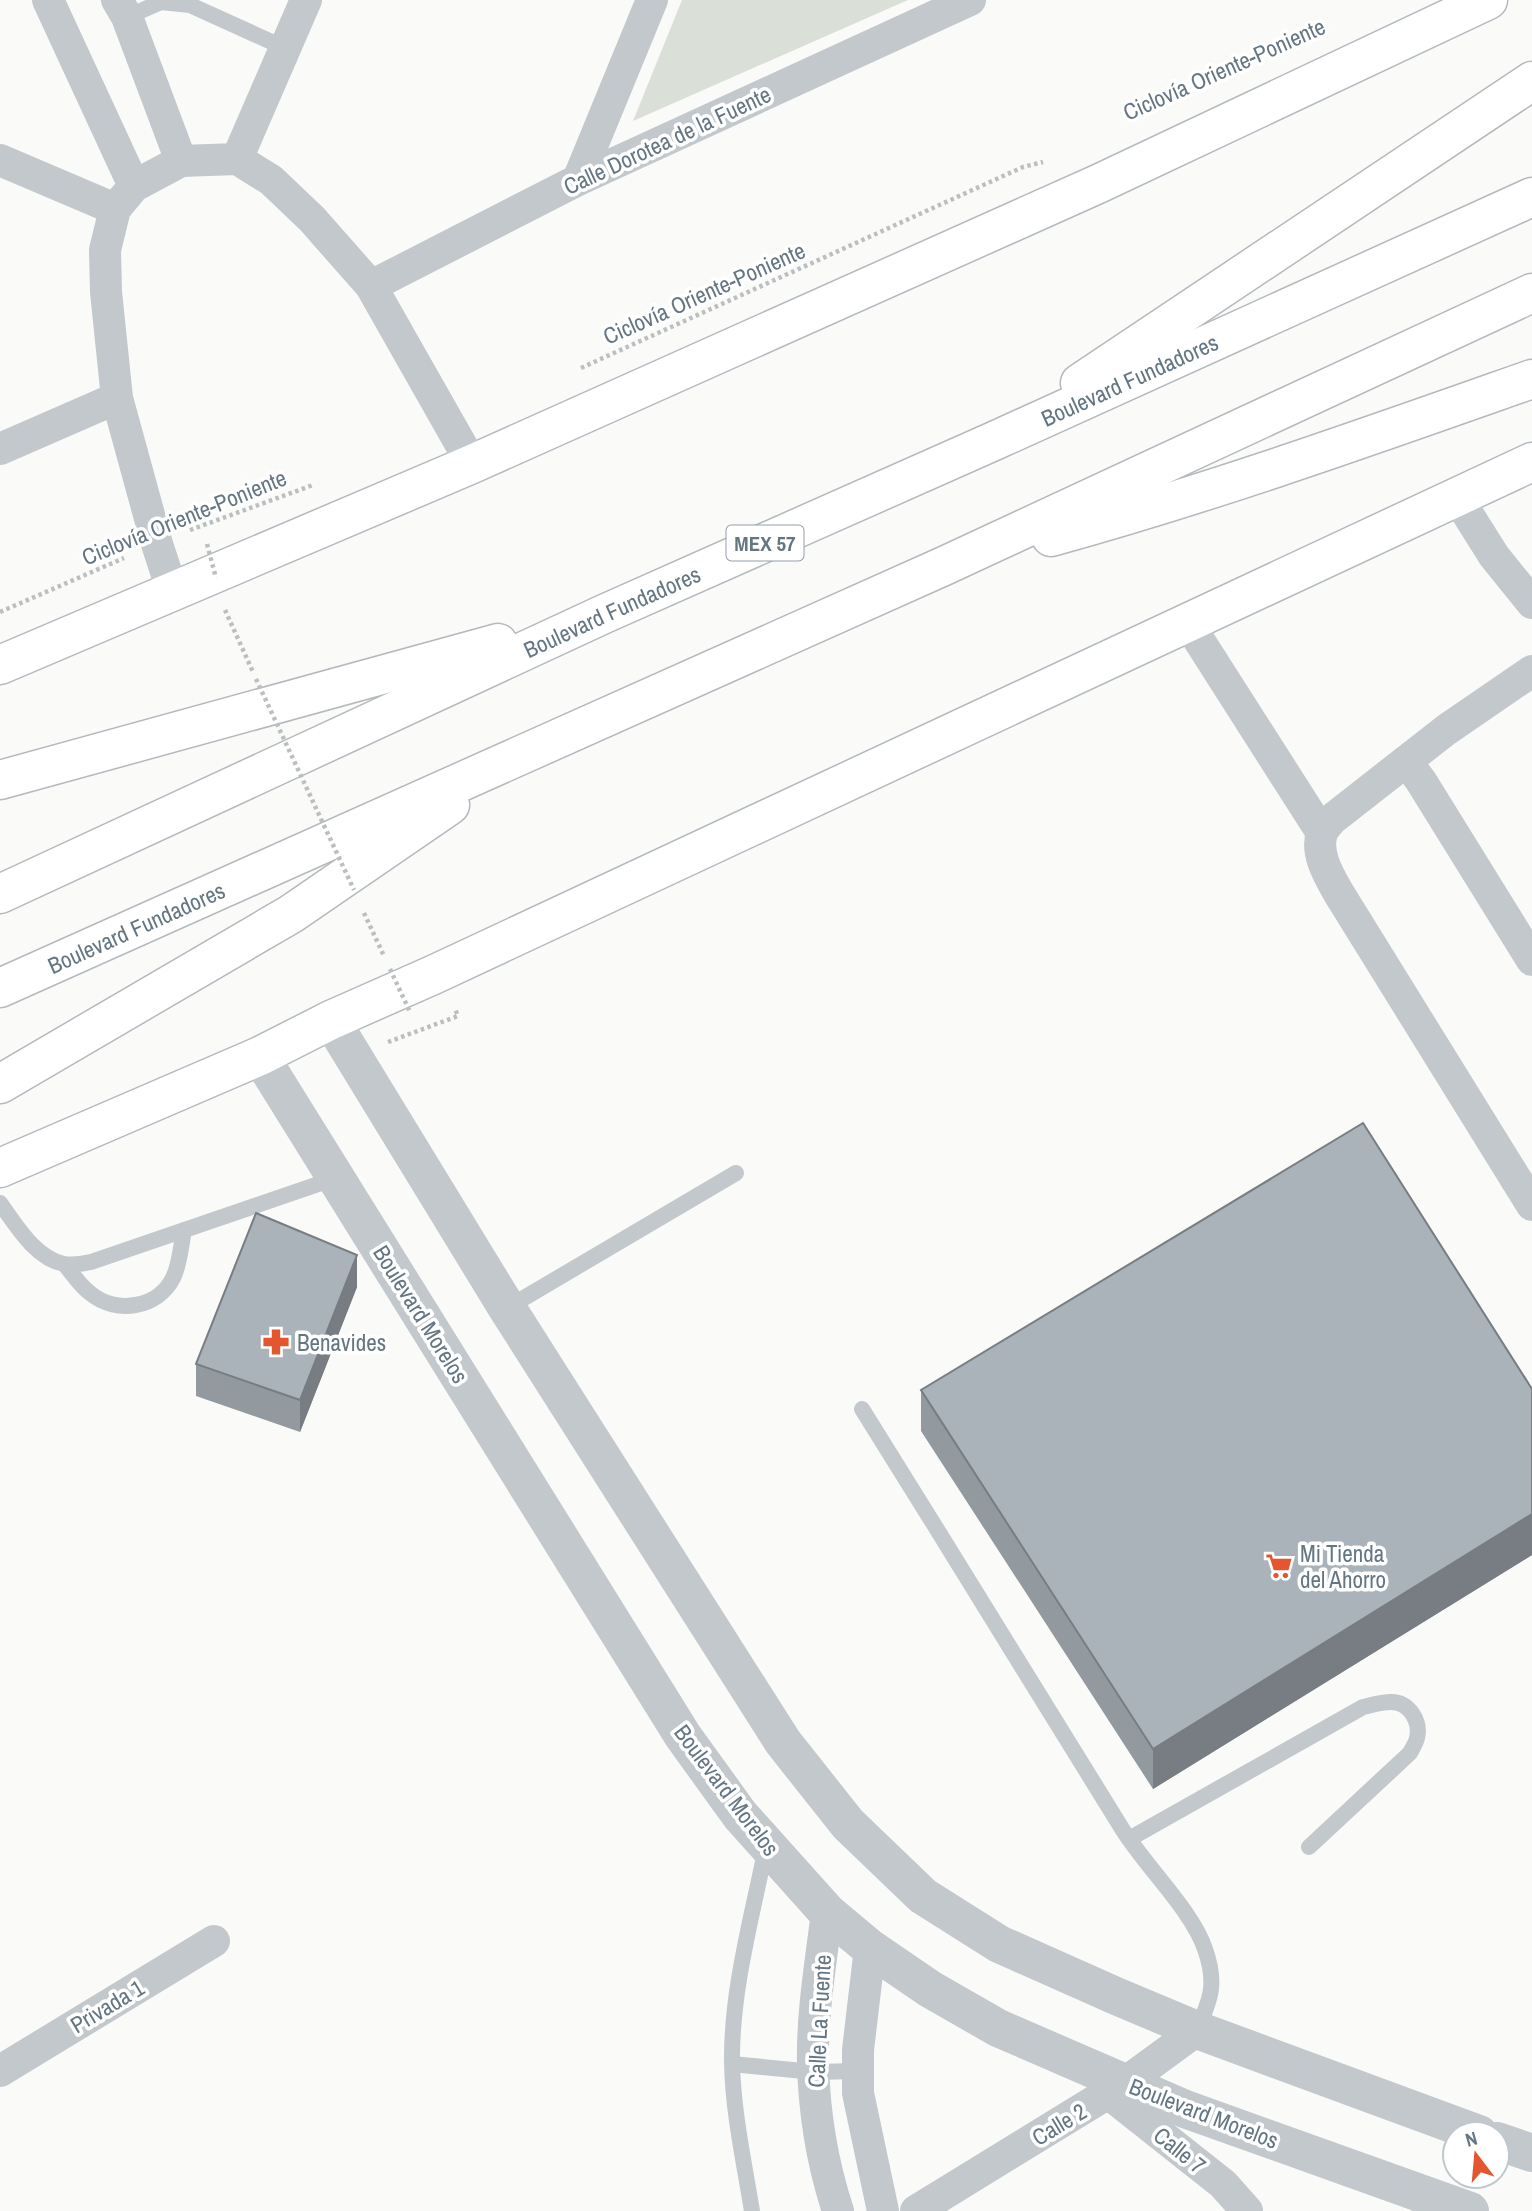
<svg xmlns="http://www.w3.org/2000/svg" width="1532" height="2211" font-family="'Archivo Narrow',sans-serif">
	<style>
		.green { fill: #dadfd7 }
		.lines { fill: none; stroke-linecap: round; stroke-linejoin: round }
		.secondary-casing { stroke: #b3babf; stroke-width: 41 }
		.motorway-casing { stroke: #b4b9bd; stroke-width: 41 }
		.path { stroke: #bbbfc2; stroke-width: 4.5; stroke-dasharray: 3.5 3.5; stroke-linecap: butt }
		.service { stroke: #c3c8cc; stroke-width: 16 }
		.minor { stroke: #c3c8cc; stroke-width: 32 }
		.tertiary { stroke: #c3c8cc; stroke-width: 38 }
		.secondary { stroke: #fff; stroke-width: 38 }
		.motorway { stroke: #fff; stroke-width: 38 }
		.path-bridge { stroke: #bbbfc2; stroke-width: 4.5; stroke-dasharray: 3.5 3.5; stroke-linecap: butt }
		.wall { fill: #929a9f }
		.shaded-wall { fill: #777d82 }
		.building { fill: #aab3b9; stroke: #777d82; stroke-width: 2 }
		.labels { text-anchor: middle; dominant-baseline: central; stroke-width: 7; stroke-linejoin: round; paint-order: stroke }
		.shield { fill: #fff; stroke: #939fa8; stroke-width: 2 }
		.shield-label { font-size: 21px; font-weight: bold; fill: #657683 }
		.street-label { font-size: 23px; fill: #657683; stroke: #fff }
		.poi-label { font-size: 23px; fill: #657683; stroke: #fff; text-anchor: start }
	</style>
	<rect width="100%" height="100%" fill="#fafaf8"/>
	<path class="green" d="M682 0H908L633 121Z"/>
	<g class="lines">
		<g class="secondary-casing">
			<path id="secondary" d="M0 665 472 464 1098 184 1488 0
				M0 1168 260 1056 331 1020 433 975 1532 462"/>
		</g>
		<g class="motorway-casing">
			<g id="motorway">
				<path d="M1080 383 1532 81"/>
				<path d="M1051 537C1214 492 1373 435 1532 379"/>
				<path d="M0 780 498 643"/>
				<path id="s1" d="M0 894 604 614 994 441 1532 197"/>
				<path id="s2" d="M0 988 944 566 1532 293"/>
				<path d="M0 1084 291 914 450 805"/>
			</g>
		</g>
		<path class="path" d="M581 368 1023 167 1043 162
			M190 530 313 485
			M225 610 253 672
			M0 612 124 558
			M364 913 384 956
			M388 1042 458 1016 455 1009"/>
		<path class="service" d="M127 17 161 2 190 5 285 48
			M0 1203C16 1225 35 1258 64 1264 72 1266 83 1263 91 1262L336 1178
			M65 1265C73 1274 80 1286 90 1293 116 1315 158 1308 173 1278 180 1264 181 1245 184 1230
			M507 1308 736 1173
			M862 1409C949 1548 1035 1688 1121 1827 1144 1865 1192 1910 1205 1949 1217 1983 1211 1999 1197 2030
			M1129 1839 1363 1707C1372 1705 1381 1702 1391 1702 1409 1702 1421 1721 1417 1738 1416 1743 1412 1749 1410 1753L1309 1847
			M732 2064 814 2072 858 2071
			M752 2211C744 2162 733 2112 732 2063 731 1991 752 1917 766 1847"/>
		<path class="minor" d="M48 0 134 186
			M117 0 127 17 181 161
			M237 159 306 0
			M0 160 115 209
			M578 180 652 0
			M371 286 578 180 970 0
			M0 449 117 398
			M1457 497 1494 556 1532 603
			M173 593 157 544 117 398 106 292 105 250 115 209 134 186 181 161 237 159 271 180 312 219 371 286 472 464
			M1188 623 1322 833
			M1532 671 1446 730 1331 820C1329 823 1323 829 1322 833 1315 853 1329 876 1338 892L1532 1205
			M1406 761 1421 781 1532 960
			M827 1912C821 1961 812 2013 813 2062 814 2114 822 2162 838 2211
			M870 1948 858 2050V2093L883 2211
			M0 2071 214 1941
			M1108 2093 1223 2184 1247 2211
			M916 2211 1126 2082 1197 2030"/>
		<path class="tertiary" d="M331 1020 507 1308 783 1742 848 1824 923 1896 999 1944 1116 1996 1197 2030 1479 2134
			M260 1056 683 1736 740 1815 827 1912 870 1948 930 1989 998 2028 1185 2109 1470 2211
			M1497 2141 1532 2153"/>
		<use href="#secondary" class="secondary"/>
		<use href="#motorway" class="motorway"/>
		<path class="path-bridge" d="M207 544 216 578
			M256 679 354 890
			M390 969 410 1012"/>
	</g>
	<path class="wall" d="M357 1287 300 1432 196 1396V1364Z
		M1532 1389V1555L1153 1789 921 1431V1390Z"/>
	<path class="shaded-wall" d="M357 1255V1287L300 1432V1400Z
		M1532 1514V1555L1153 1789V1749Z"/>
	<path class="building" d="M1363 1123 1532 1389V1514L1153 1749 921 1390Z
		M256 1213 357 1255 300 1400 196 1364Z"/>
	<defs>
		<g id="pharmacy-bare" transform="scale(2.1)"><path d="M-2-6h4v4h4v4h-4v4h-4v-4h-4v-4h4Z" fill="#e4572e" stroke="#fff" stroke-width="2.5" paint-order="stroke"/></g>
		<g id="supermarket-bare" transform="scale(2.1)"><path d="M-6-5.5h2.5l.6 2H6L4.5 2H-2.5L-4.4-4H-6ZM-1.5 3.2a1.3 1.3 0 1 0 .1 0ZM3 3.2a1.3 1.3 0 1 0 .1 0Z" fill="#e4572e" stroke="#fff" stroke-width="2.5" paint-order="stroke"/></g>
	</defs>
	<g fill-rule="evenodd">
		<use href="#pharmacy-bare" x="276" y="1342"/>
		<use href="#supermarket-bare" x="1279" y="1566"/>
	</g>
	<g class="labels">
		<rect class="shield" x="726.5" y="525.5" width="77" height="35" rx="5"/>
		<g class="shield-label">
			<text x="765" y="543">MEX 57</text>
		</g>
		<g class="street-label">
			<text transform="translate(1224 69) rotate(-24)">Ciclovía Oriente-Poniente</text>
			<text transform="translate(667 140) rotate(-25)">Calle Dorotea de la Fuente</text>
			<text transform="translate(704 293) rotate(-24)">Ciclovía Oriente-Poniente</text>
			<text stroke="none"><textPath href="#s1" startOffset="1241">Boulevard Fundadores</textPath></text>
			<text transform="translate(184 517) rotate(-22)">Ciclovía Oriente-Poniente</text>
			<text stroke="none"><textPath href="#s1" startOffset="674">Boulevard Fundadores</textPath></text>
			<text stroke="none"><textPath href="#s2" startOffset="149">Boulevard Fundadores</textPath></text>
			<text transform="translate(421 1314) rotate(58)">Boulevard Morelos</text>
			<text transform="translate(727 1790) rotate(53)">Boulevard Morelos</text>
			<text transform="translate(107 2006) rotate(-31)">Privada 1</text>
			<text transform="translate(819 2021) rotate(-87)">Calle La Fuente</text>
			<text transform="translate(1204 2113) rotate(21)">Boulevard Morelos</text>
			<text transform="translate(1059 2124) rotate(-31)">Calle 2</text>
			<text transform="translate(1180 2150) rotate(39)">Calle 7</text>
		</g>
		<g class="poi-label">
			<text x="297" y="1342">Benavides</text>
			<text x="1300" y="1553">Mi Tienda<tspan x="1300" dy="26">del Ahorro</tspan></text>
		</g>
	</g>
	<g transform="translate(1476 2155) rotate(344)"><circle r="33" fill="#ffffff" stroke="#c1c8cd" stroke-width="2"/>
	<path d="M0-5L12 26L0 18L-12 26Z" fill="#e4572e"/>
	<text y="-10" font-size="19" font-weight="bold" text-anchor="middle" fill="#657683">N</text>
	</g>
</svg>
